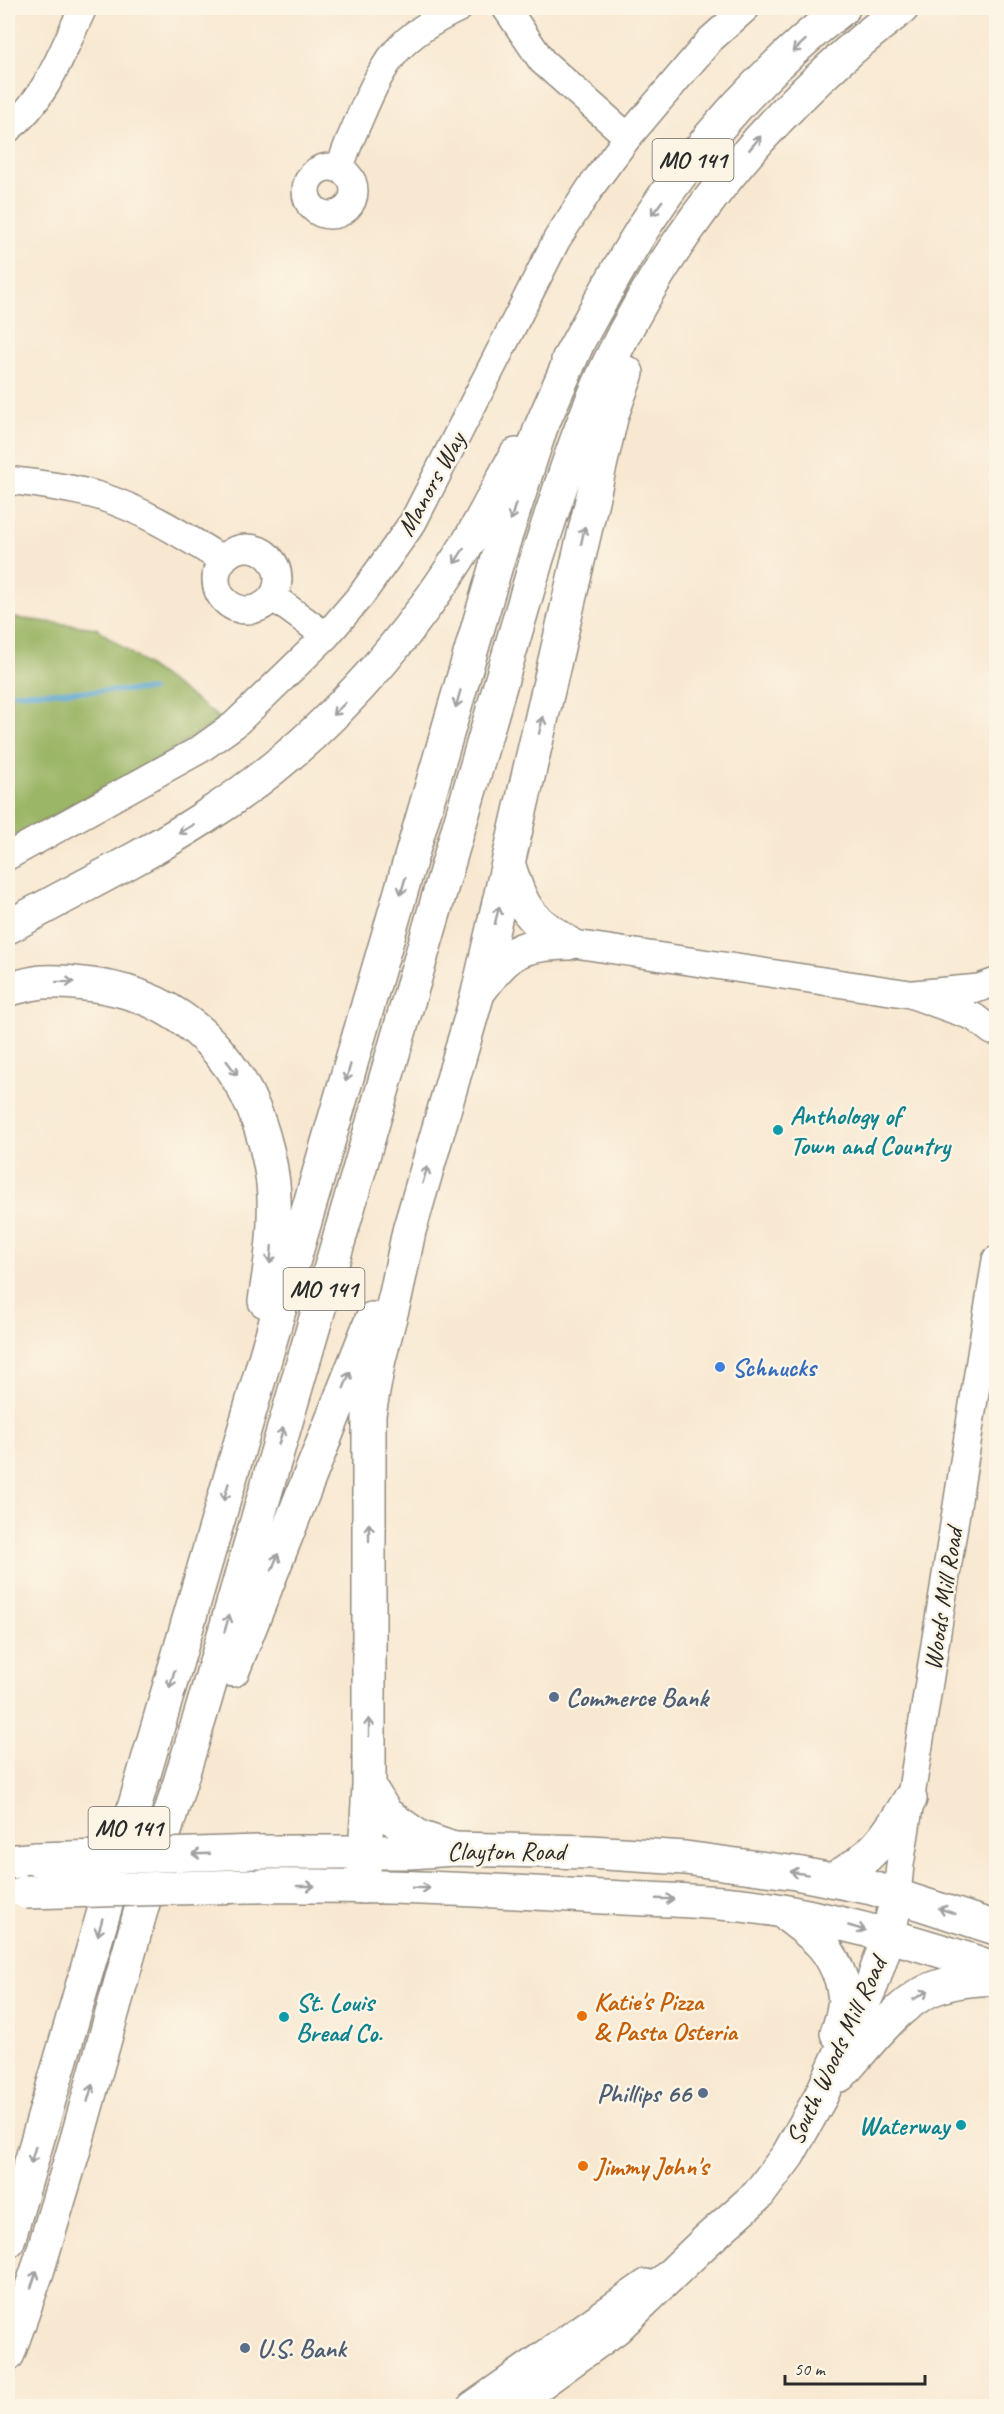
<svg xmlns="http://www.w3.org/2000/svg" width="1004" height="2414" font-family="Caveat,sans-serif">
	<style>
		.forest { fill: #9cb667; stroke: #647049; stroke-width: 1.5 }
		.lines { fill: none; stroke-linecap: round; stroke-linejoin: round }
		.stream { stroke: #5ca7d4; stroke-width: 5 }
		.minor-casing { stroke: #928a7e; stroke-width: 30 }
		.major-casing { stroke: #928a7e; stroke-width: 36 }
		.highway-casing { stroke: #928a7e; stroke-width: 36 }
		.minor { stroke: #fff; stroke-width: 27 }
		.major { stroke: #fff; stroke-width: 33 }
		.highway { stroke: #fff; stroke-width: 33 }
		.major-bridge-casing { stroke: #928a7e; stroke-width: 36; stroke-linecap: butt }
		.major-bridge { stroke: #fff; stroke-width: 33 }
		.oneway { stroke: #a0a0a0 }
		.culture-dot { fill: #0f9aa8; stroke: #fcf5e5; stroke-width: 2 }
		.shop-dot { fill: #3f7fe0; stroke: #fcf5e5; stroke-width: 2 }
		.service-dot { fill: #5c6f8a; stroke: #fcf5e5; stroke-width: 2 }
		.food-dot { fill: #e8710a; stroke: #fcf5e5; stroke-width: 2 }
		.labels { text-anchor: middle; dominant-baseline: central; stroke-width: 5; stroke-linejoin: round; paint-order: stroke }
		.shield { fill: #fcf5e5; stroke: #6a6863; stroke-width: 1.5 }
		.shield-label { font-size: 24px; font-weight: bold; fill: #2b2b2b }
		.street-label { font-size: 26px; fill: #2b2b2b; stroke: #fcf5e5 }
		.culture-label { font-size: 26px; font-weight: bold; fill: #0d838f; stroke: #fcf5e5; text-anchor: start }
		.shop-label { font-size: 26px; font-weight: bold; fill: #366cbe; stroke: #fcf5e5; text-anchor: start }
		.service-label { font-size: 26px; font-weight: bold; fill: #4e5e75; stroke: #fcf5e5; text-anchor: start }
		.food-label { font-size: 26px; font-weight: bold; fill: #c56008; stroke: #fcf5e5; text-anchor: start }
	</style>
	<rect width="100%" height="100%" fill="#fcf5e5"/>
	<filter id="ink" filterUnits="userSpaceOnUse"><feTurbulence type="fractalNoise" baseFrequency=".0167" numOctaves="2"/><feDisplacementMap in="SourceGraphic" scale="12" xChannelSelector="R" yChannelSelector="G"/><feConvolveMatrix kernelMatrix="1 2 1 2 8 2 1 2 1" color-interpolation-filters="sRGB"/></filter>
	<filter id="wash" filterUnits="userSpaceOnUse"><feTurbulence type="fractalNoise" baseFrequency=".008" numOctaves="4" result="noise"/><feDisplacementMap in="SourceGraphic" scale="24" xChannelSelector="R" yChannelSelector="G"/><feGaussianBlur stdDeviation="1.35" result="paint"/><feColorMatrix in="noise" values="0 0 0 0 0 0 0 0 0 0 0 0 0 0 0 0 0 1.4 0 .05"/><feComposite in="paint" operator="in"/></filter>
	<g filter="url(#wash)">
		<rect width="100%" height="100%" fill="#f8e8d1"/>
		<path class="forest" d="M8 617 96 628 221 719 160 758 8 841Z"/>
		<g class="lines">
			<path class="stream" d="M8 693 151 690"/>
		</g>
	</g>
	<g filter="url(#ink)">
		<g class="lines">
			<g class="minor-casing">
				<path id="minor" d="M506 8 542 61 628 137
					M8 129C47 99 62 51 83 8
					M306 191a24 24 0 1 1 48 0a24 24 0 1 1-48 0Z
					M340 169C344 151 353 134 360 117 385 58 400 36 459 8
					M8 480C38 484 69 487 99 496 144 510 183 535 223 560
					M216 579a31 31 0 1 1 62 0a31 31 0 1 1-62 0Z
					M273 597 326 636
					M8 856 199 750 234 725 326 636 362 594 413 522 557 239 593 184 628 137 710 40 746 8
					M568 943 910 994 974 1017 992 1031
					M914 994 979 988 996 982
					M897 1895 900 1865 996 1260
					M471 2406 646 2283"/>
			</g>
			<g class="major-casing">
				<path id="major" d="M259 1852H410L454 1849 590 1852 685 1858 796 1873 872 1888 996 1928
					M8 1862 37 1859
					M831 1880C871 1860 888 1836 910 1799
					M248 1886C366 1885 484 1889 602 1897 662 1900 723 1900 782 1911 855 1925 927 1945 996 1969
					M788 1916C815 1937 829 1945 841 1979 843 1987 846 1998 844 2006 843 2015 840 2025 837 2033
					M840 2075C868 2045 901 1997 941 1986 959 1980 978 1979 996 1978
					M509 2406 616 2328 706 2241 758 2195 788 2155 821 2096 872 1984 888 1937 893 1914"/>
			</g>
			<g class="highway-casing">
				<path id="highway" d="M568 360C594 313 618 267 647 222 699 142 768 66 843 8
					M509 866C524 912 527 916 568 943
					M8 927C73 891 140 859 202 819 312 750 400 652 468 543 485 515 500 484 516 455
					M8 989C19 987 31 983 43 982 60 981 77 983 93 985 199 999 260 1081 273 1183 277 1222 271 1263 265 1301
					M480 990C509 951 519 944 568 943
					M233 1670 372 1319
					M369 1786 386 1814 419 1837 454 1849
					M363 1887 369 1786V1414L379 1359 396 1294 409 1231 478 993 612 414 627 373
					M8 2241 497 562 541 427 579 340
					M8 2354 37 2272 77 2139 141 1910 203 1707 538 555C560 489 580 422 611 359 679 220 780 101 902 8"/>
			</g>
			<use href="#minor" class="minor"/>
			<use href="#major" class="major"/>
			<use href="#highway" class="highway"/>
			<g class="major-bridge-casing">
				<path id="major-bridge" d="M37 1859 259 1852
					M26 1892 248 1886"/>
			</g>
			<use href="#major-bridge" class="major-bridge"/>
		</g>
		<defs><path id="oneway-shaft" d="M-6 0H5M1.5-3L5.5 0L1.5 3" fill="none" stroke-width="1.6" stroke-linecap="round" stroke-linejoin="round" transform="scale(1.5)"/></defs>
		<g class="oneway">
			<use href="#oneway-shaft" transform="translate(799 46) rotate(138)"/>
			<use href="#oneway-shaft" transform="translate(755 143) rotate(-50)"/>
			<use href="#oneway-shaft" transform="translate(657 208) rotate(126)"/>
			<use href="#oneway-shaft" transform="translate(513 512) rotate(107)"/>
			<use href="#oneway-shaft" transform="translate(583 535) rotate(-78)"/>
			<use href="#oneway-shaft" transform="translate(459 556) rotate(123)"/>
			<use href="#oneway-shaft" transform="translate(458 699) rotate(106)"/>
			<use href="#oneway-shaft" transform="translate(339 709) rotate(136)"/>
			<use href="#oneway-shaft" transform="translate(541 725) rotate(-77)"/>
			<use href="#oneway-shaft" transform="translate(186 829) rotate(149)"/>
			<use href="#oneway-shaft" transform="translate(403 886) rotate(106)"/>
			<use href="#oneway-shaft" transform="translate(497 915) rotate(-76)"/>
			<use href="#oneway-shaft" transform="translate(65 982) rotate(1)"/>
			<use href="#oneway-shaft" transform="translate(232 1068) rotate(53)"/>
			<use href="#oneway-shaft" transform="translate(348 1073) rotate(106)"/>
			<use href="#oneway-shaft" transform="translate(425 1175) rotate(-73)"/>
			<use href="#oneway-shaft" transform="translate(271 1255) rotate(95)"/>
			<use href="#oneway-shaft" transform="translate(347 1380) rotate(-68)"/>
			<use href="#oneway-shaft" transform="translate(281 1436) rotate(-74)"/>
			<use href="#oneway-shaft" transform="translate(226 1492) rotate(106)"/>
			<use href="#oneway-shaft" transform="translate(369 1532) rotate(-90)"/>
			<use href="#oneway-shaft" transform="translate(275 1562) rotate(-69)"/>
			<use href="#oneway-shaft" transform="translate(227 1623) rotate(-74)"/>
			<use href="#oneway-shaft" transform="translate(172 1679) rotate(106)"/>
			<use href="#oneway-shaft" transform="translate(369 1727) rotate(-90)"/>
			<use href="#oneway-shaft" transform="translate(201 1854) rotate(178)"/>
			<use href="#oneway-shaft" transform="translate(799 1873) rotate(-170)"/>
			<use href="#oneway-shaft" transform="translate(306 1886)"/>
			<use href="#oneway-shaft" transform="translate(421 1888) rotate(2)"/>
			<use href="#oneway-shaft" transform="translate(665 1899) rotate(2)"/>
			<use href="#oneway-shaft" transform="translate(947 1911) rotate(-161)"/>
			<use href="#oneway-shaft" transform="translate(100 1927) rotate(106)"/>
			<use href="#oneway-shaft" transform="translate(857 1928) rotate(16)"/>
			<use href="#oneway-shaft" transform="translate(921 1995) rotate(-30)"/>
			<use href="#oneway-shaft" transform="translate(90 2093) rotate(-74)"/>
			<use href="#oneway-shaft" transform="translate(33 2155) rotate(106)"/>
			<use href="#oneway-shaft" transform="translate(34 2279) rotate(-71)"/>
		</g>
	</g>
	<g class="culture-dot">
		<circle cx="778" cy="1130" r="6"/>
		<circle cx="284" cy="2017" r="6"/>
		<circle cx="961" cy="2125" r="6"/>
	</g>
	<circle class="shop-dot" cx="720" cy="1367" r="6"/>
	<g class="service-dot">
		<circle cx="554" cy="1697" r="6"/>
		<circle cx="703" cy="2093" r="6"/>
		<circle cx="245" cy="2348" r="6"/>
	</g>
	<g class="food-dot">
		<circle cx="582" cy="2016" r="6"/>
		<circle cx="583" cy="2166" r="6"/>
	</g>
	<g class="labels">
		<g class="shield">
			<rect x="652.5" y="139" width="81" height="42" rx="4.5"/>
			<rect x="283.5" y="1268" width="81" height="42" rx="4.5"/>
			<rect x="88.5" y="1807" width="81" height="42" rx="4.5"/>
		</g>
		<g class="shield-label">
			<text x="693" y="160">MO 141</text>
			<text x="324" y="1289">MO 141</text>
			<text x="129" y="1828">MO 141</text>
		</g>
		<g class="street-label">
			<text transform="translate(431 484) rotate(-61)">Manors Way</text>
			<text transform="translate(943 1599) rotate(-81)">Woods Mill Road</text>
			<text x="506" y="1851">Clayton Road</text>
			<text transform="translate(836 2051) rotate(-65)">South Woods Mill Road</text>
		</g>
		<g class="culture-label">
			<text x="790" y="1115">Anthology of<tspan x="790" dy="30">Town and Country</tspan></text>
			<text x="296" y="2002">St. Louis<tspan x="296" dy="30">Bread Co.</tspan></text>
			<text x="949" y="2125" text-anchor="end">Waterway</text>
		</g>
		<g class="shop-label">
			<text x="732" y="1367">Schnucks</text>
		</g>
		<g class="service-label">
			<text x="566" y="1697">Commerce Bank</text>
			<text x="691" y="2093" text-anchor="end">Phillips 66</text>
			<text x="257" y="2348">U.S. Bank</text>
		</g>
		<g class="food-label">
			<text x="594" y="2001">Katie's Pizza<tspan x="594" dy="30">&amp; Pasta Osteria</tspan></text>
			<text x="595" y="2166">Jimmy John's</text>
		</g>
	</g>
	<rect width="1004" height="2414" fill="none" stroke="#fcf5e5" stroke-width="30"/>
	<path d="M785 2375v9h140v-9" fill="none" stroke="#2b2b2b" stroke-width="3"/>
	<text x="794" y="2375" font-size="18" fill="#2b2b2b" stroke="#fcf5e5" stroke-width="4.5" paint-order="stroke">50 m</text>
</svg>
